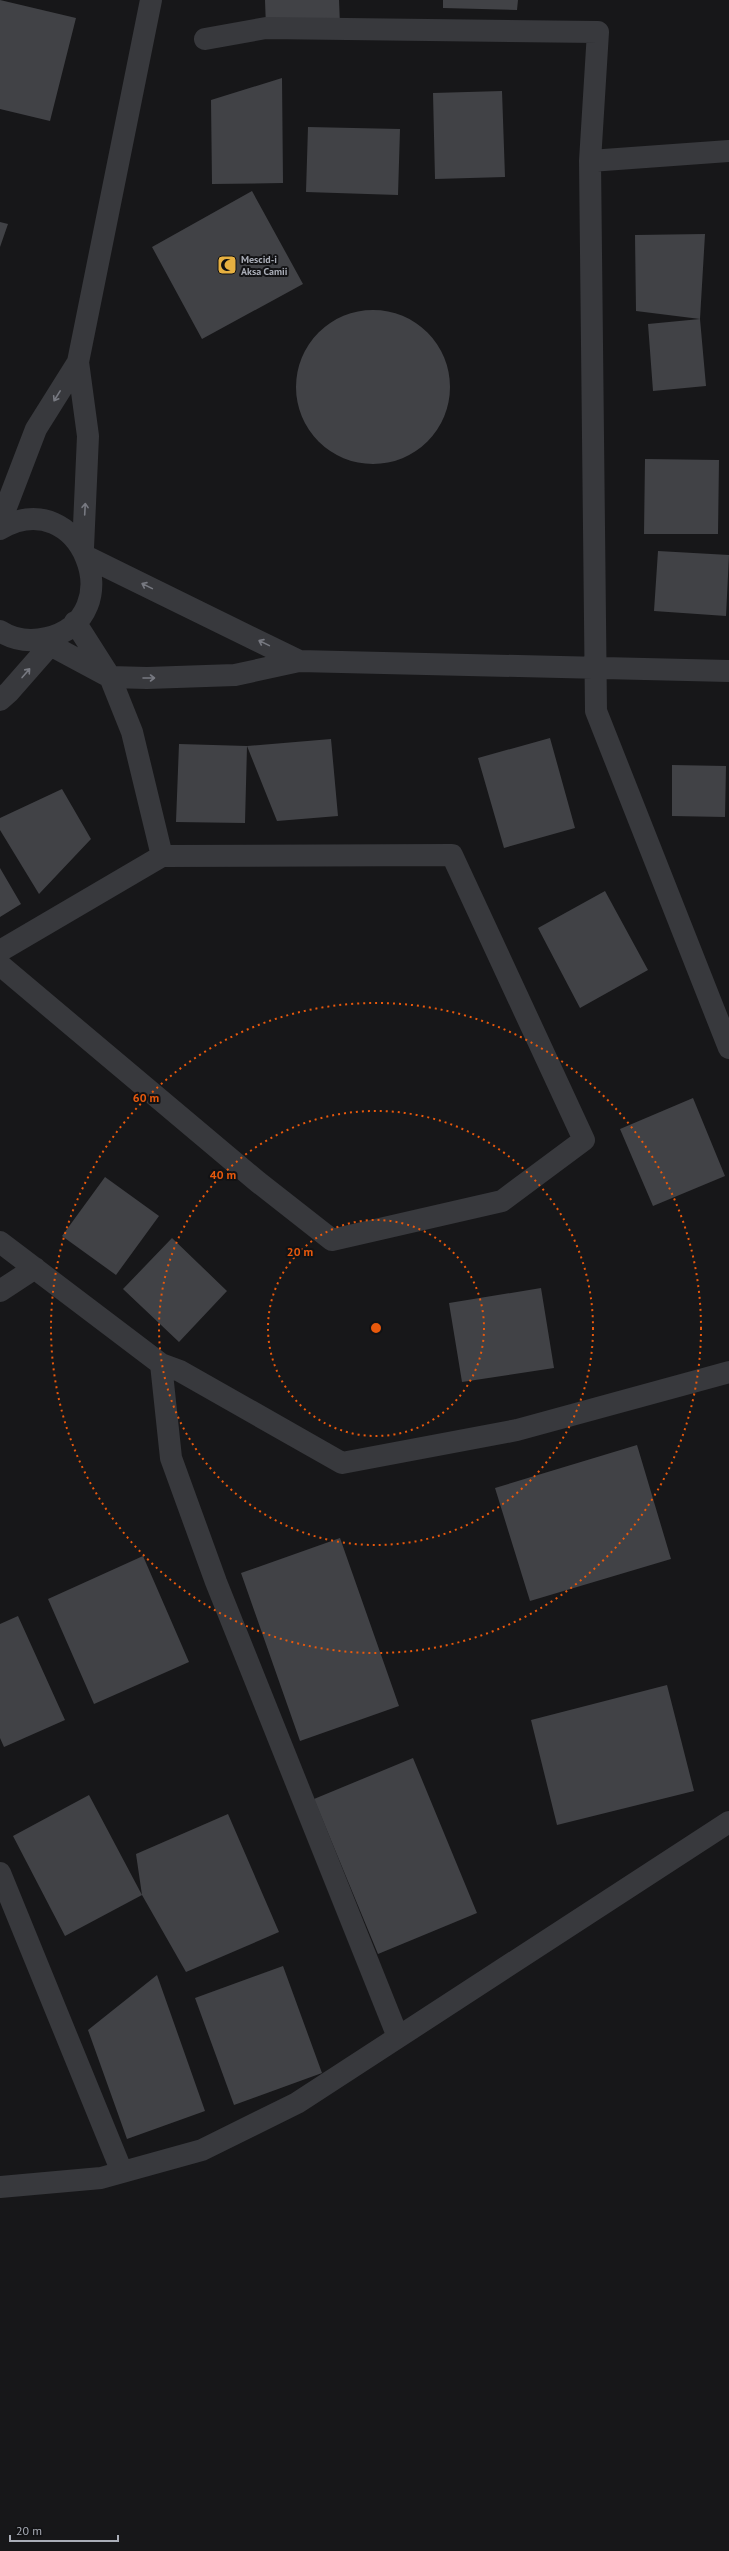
<svg xmlns="http://www.w3.org/2000/svg" width="729" height="2551" font-family="'PT Sans',sans-serif">
	<style>
		.building { fill: #414246 }
		.lines { fill: none; stroke-linecap: round; stroke-linejoin: round }
		.minor { stroke: #38393d; stroke-width: 22 }
		.oneway { stroke: #777981 }
		.ring { fill: none; stroke: #e8590c; stroke-width: 2; stroke-dasharray: 2 4 }
		.labels { text-anchor: middle; dominant-baseline: central; stroke-width: 4; stroke-linejoin: round; paint-order: stroke }
		.poi-label { font-size: 10px; font-weight: bold; fill: #aaaeb8; stroke: #121214; text-anchor: start }
		.centre { fill: #e8590c; stroke: #121214; stroke-width: 2 }
		.ring-label { font-size: 12px; text-anchor: middle; font-weight: bold; fill: #e8590c; stroke: #121214; stroke-width: 4; stroke-linejoin: round; paint-order: stroke }
	</style>
	<rect width="100%" height="100%" fill="#171719"/>
	<path class="building" d="M0 0 76 18 50 121 0 109Z
		M265 0H339L340 25 266 28Z
		M443 0H518L517 10 443 8Z
		M282 78 283 183 212 184 211 100Z
		M502 91 505 177 435 179 433 93Z
		M308 127 400 129 398 195 306 192Z
		M252 191 303 284 202 339 152 247Z
		M0 222 8 224 0 247Z
		M705 234 700 319 706 386 653 391 648 324 700 319 636 311 635 235Z
		M296 387a77 77 0 1 1 154 0a77 77 0 1 1-154 0Z
		M645 459 719 460 718 534H644Z
		M658 551 729 555 726 616 654 611Z
		M550 738 575 828 504 848 478 758Z
		M331 739 338 816 277 821 247 746Z
		M179 744 247 746 245 823 176 822Z
		M672 765 726 766 725 817 672 816Z
		M62 789 91 839 39 894 0 830V818Z
		M0 868 21 904 0 917Z
		M605 891 648 970 580 1008 538 928Z
		M693 1098 725 1176 653 1206 620 1129Z
		M105 1177 159 1216 116 1275 62 1236Z
		M172 1238 227 1291 179 1342 123 1289Z
		M541 1288 554 1368 462 1382 449 1303Z
		M637 1445 671 1559 530 1601 495 1488Z
		M340 1538 399 1706 300 1741 241 1573Z
		M143 1556 189 1662 94 1704 48 1599Z
		M18 1616 65 1720 4 1747 0 1738V1624Z
		M667 1685 694 1791 557 1825 531 1720Z
		M413 1758 477 1913 378 1954 314 1799Z
		M89 1795 142 1895 65 1936 13 1836Z
		M228 1814 279 1932 186 1972 142 1895 136 1854Z
		M283 1966 322 2073 234 2105 195 1998Z
		M157 1975 205 2111 127 2139 88 2030Z"/>
	<g class="lines">
		<path class="minor" d="M205 39 266 28 598 32 590 161 596 711 729 1048
			M590 161 729 151
			M0 523 36 429 78 362
			M0 529C81 482 133 617 47 638 31 642 14 640 0 631
			M83 548 88 436 78 362 151 0
			M87 557 299 661
			M75 622 110 677 132 732 162 856
			M41 640 110 677 147 678 235 675 299 661 729 671
			M0 700 9 692 59 635
			M0 951 162 856 452 855 584 1140 502 1201 332 1240 258 1182 0 965
			M0 1242 161 1364 180 1371 342 1463 517 1430 729 1372
			M0 1291 35 1268
			M161 1364 171 1458 216 1582 398 2037
			M0 1873 122 2172
			M0 2187 101 2178 202 2150 297 2103 729 1822"/>
	</g>
	<defs><path id="oneway-shaft" d="M-6 0H5M1.5-3L5.5 0L1.5 3" fill="none" stroke-width="1.6" stroke-linecap="round" stroke-linejoin="round"/></defs>
	<g class="oneway">
		<use href="#oneway-shaft" transform="translate(57 396) rotate(122)"/>
		<use href="#oneway-shaft" transform="translate(85 509) rotate(-87)"/>
		<use href="#oneway-shaft" transform="translate(147 586) rotate(-154)"/>
		<use href="#oneway-shaft" transform="translate(264 643) rotate(-154)"/>
		<use href="#oneway-shaft" transform="translate(26 673) rotate(-49)"/>
		<use href="#oneway-shaft" transform="translate(149 678)"/>
	</g>
	<g class="ring">
		<circle cx="376" cy="1328" r="108"/>
		<circle cx="376" cy="1328" r="217"/>
		<circle cx="376" cy="1328" r="325"/>
	</g>
	<defs>
		<g id="mosque-square" transform="scale(1)"><rect x="-9" y="-9" width="18" height="18" rx="4" fill="#e6b041" stroke="#121214"/><path d="M3.5-4.9A6 6 0 1 0 3.5 4.9A5 5 0 1 1 3.5-4.9Z" fill="#111"/></g>
	</defs>
	<g fill-rule="evenodd">
		<use href="#mosque-square" x="227" y="265"/>
	</g>
	<g class="labels">
		<g class="poi-label">
			<text x="241" y="259">Mescid-i<tspan x="241" dy="12">Aksa Camii</tspan></text>
		</g>
	</g>
	<circle cx="376" cy="1328" r="6" class="centre"/>
	<g class="ring-label">
		<text x="146" y="1102">60 m</text>
		<text x="223" y="1179">40 m</text>
		<text x="300" y="1256">20 m</text>
	</g>
	<path d="M10 2535v6h108v-6" fill="none" stroke="#aaaeb8" stroke-width="2"/>
	<text x="16" y="2535" font-size="12" fill="#aaaeb8" stroke="#121214" stroke-width="3" paint-order="stroke">20 m</text>
</svg>
